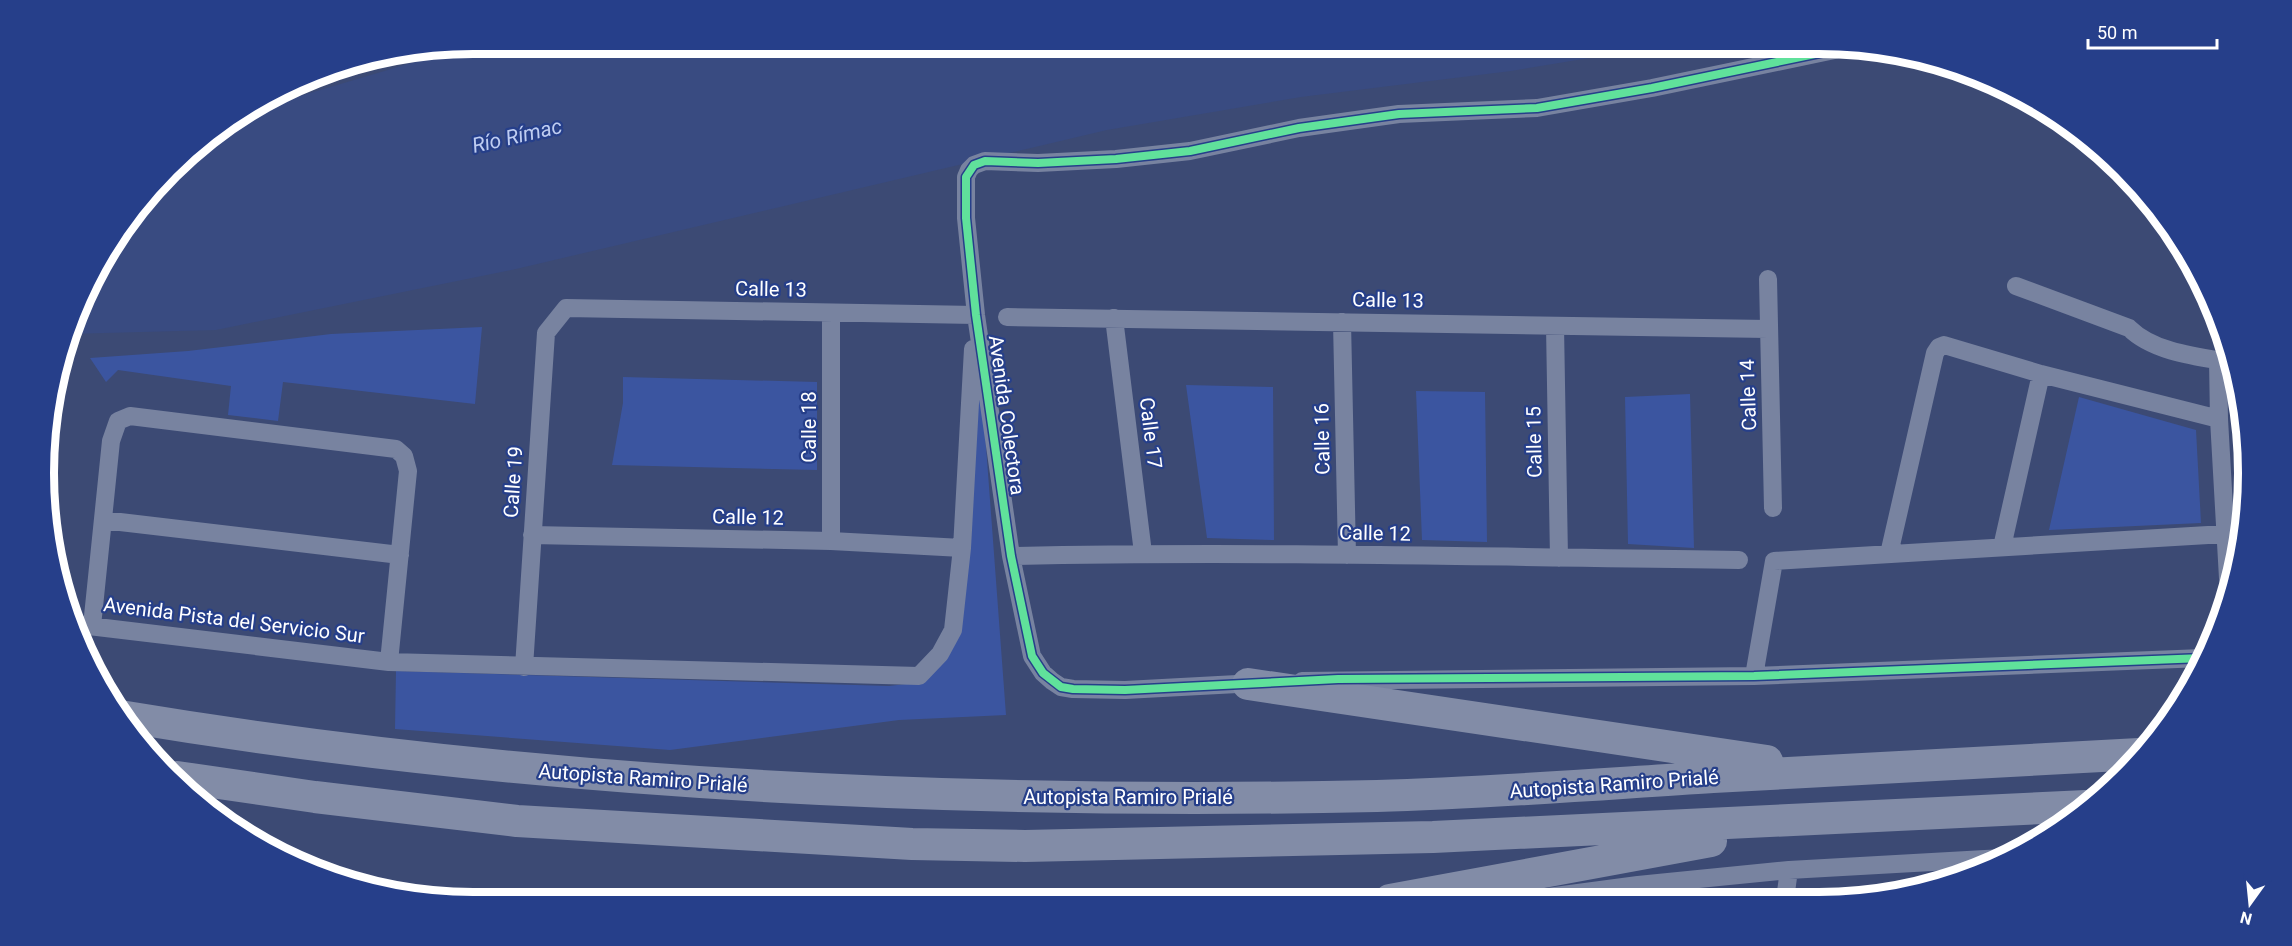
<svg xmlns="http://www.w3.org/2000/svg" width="2292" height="946" font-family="Roboto,sans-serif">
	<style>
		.green { fill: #3b55a0 }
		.water { fill: #394b81 }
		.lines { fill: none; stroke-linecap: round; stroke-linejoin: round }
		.minor { stroke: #7883a0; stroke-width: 18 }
		.trunk { stroke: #828ca7; stroke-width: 32 }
		.cycleway-casing { stroke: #263f8a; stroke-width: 11 }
		.cycleway { stroke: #60e19b; stroke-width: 8 }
		.labels { text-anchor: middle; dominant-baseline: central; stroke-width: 4.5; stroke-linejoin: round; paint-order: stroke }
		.street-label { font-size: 20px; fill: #fff; stroke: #263f8a }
		.water-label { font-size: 21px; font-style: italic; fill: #bfcdf1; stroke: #263f8a }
		.rim { fill: none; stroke: #fff; stroke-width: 8 }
	</style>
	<rect width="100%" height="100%" fill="#3c4a74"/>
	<path class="green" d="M482 327 475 404 283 382 278 421 228 415 231 386 118 370 106 382 90 358 188 351 331 334Z
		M60 362 59 443H49L48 449 47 417Z
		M623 377 817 382V470L612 465 623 403Z
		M1186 385 1273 387 1274 540 1207 538Z
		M975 386 983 406 1006 715 899 720 670 750 395 729 396 671 889 686 923 682 943 658Z
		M1416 391 1485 392 1487 542 1422 540Z
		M1690 394 1694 548 1628 544 1625 397Z
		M2079 397 2196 430 2201 523 2049 530Z"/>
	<path class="water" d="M475 44H1674L1511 71 1301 97 1107 130 516 269 216 330 67 334 101 259 190 150 240 114Z"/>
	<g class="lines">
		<path class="minor" d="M1768 279 1773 508
			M2016 286 2129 328C2154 353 2200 357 2234 363
			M831 313V541
			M1007 317 1768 329
			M1114 318 1143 553
			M1342 322 1347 555
			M1555 326 1559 558
			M2218 360 2219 419 2229 596
			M103 520 400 555
			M532 535 831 541 962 548
			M2002 547 2041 374
			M1889 554 1935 353 1939 347 1944 345 2041 374 2219 419
			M1011 556C1253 551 1496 557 1739 560
			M72 624 389 662 919 676 940 654 953 630 962 548 973 349
			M92 626 111 441 118 421 130 416 396 449 404 456 408 471 389 662
			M524 667 546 333 566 308 976 315
			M1754 676 1774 561 2225 534
			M1302 681 1754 676 2203 658
			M1256 683 1125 690 1073 689 1061 687 1052 681 1043 673 1032 656 1011 556 976 315 966 218V177L969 170 974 165 985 161 1038 163 1116 159 1190 151 1299 128 1399 114 1537 108 1652 88 1844 48
			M1785 899 1789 870
			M1525 900 1638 885 1789 870 2003 858"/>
		<path class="trunk" d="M1248 684 1767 761
			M120 716C535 785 956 805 1377 796 1489 793 1601 784 1713 777 1855 768 1997 761 2139 754
			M177 777 315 797 517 821 912 844 1025 846 1433 837 2086 806
			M1390 900 1711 841"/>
		<g class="cycleway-casing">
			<path id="cycleway" d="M1844 48 1652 88 1537 108 1399 114 1299 128 1190 151 1116 159 1038 163 985 161 974 165 966 177V218L976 315 1011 556 1032 656 1043 673 1061 687 1073 689 1125 690 1338 679 1754 676 2203 658"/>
		</g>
		<use href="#cycleway" class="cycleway"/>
	</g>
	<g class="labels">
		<g class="street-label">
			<text transform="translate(771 289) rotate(1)">Calle 13</text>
			<text transform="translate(1388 300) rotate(1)">Calle 13</text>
			<text transform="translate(1748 395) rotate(-92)">Calle 14</text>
			<text transform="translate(1007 415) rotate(82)">Avenida Colectora</text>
			<text transform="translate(809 427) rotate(-90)">Calle 18</text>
			<text transform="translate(1151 433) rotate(83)">Calle 17</text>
			<text transform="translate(1322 439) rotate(-91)">Calle 16</text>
			<text transform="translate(1534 442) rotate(-91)">Calle 15</text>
			<text transform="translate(513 482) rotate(-86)">Calle 19</text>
			<text transform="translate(748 517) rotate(1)">Calle 12</text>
			<text transform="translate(1375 533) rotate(1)">Calle 12</text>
			<text transform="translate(234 620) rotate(7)">Avenida Pista del Servicio Sur</text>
			<text transform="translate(643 778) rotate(4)">Autopista Ramiro Prialé</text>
			<text transform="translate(1614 784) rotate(-4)">Autopista Ramiro Prialé</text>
			<text x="1128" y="797">Autopista Ramiro Prialé</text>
		</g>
		<g class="water-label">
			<text transform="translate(517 136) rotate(-13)">Río Rímac</text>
		</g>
	</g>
	<path d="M0 0H2292V946H0ZM473 54H1819A419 419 0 0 1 2238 473V473A419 419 0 0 1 1819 892H473A419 419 0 0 1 54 473V473A419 419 0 0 1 473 54Z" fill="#263f8a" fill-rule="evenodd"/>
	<path class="rim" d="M473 54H1819A419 419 0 0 1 2238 473V473A419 419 0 0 1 1819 892H473A419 419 0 0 1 54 473V473A419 419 0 0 1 473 54Z"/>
	<g transform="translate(2250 904) rotate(195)" stroke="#263f8a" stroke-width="4.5" paint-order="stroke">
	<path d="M0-4.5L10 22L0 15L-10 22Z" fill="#ffffff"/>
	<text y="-9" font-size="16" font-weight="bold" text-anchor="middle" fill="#ffffff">N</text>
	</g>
	<path d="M2088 39v9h129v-9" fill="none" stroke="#ffffff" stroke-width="3"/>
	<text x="2097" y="39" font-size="18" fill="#ffffff" stroke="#263f8a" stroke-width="4.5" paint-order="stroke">50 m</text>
</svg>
